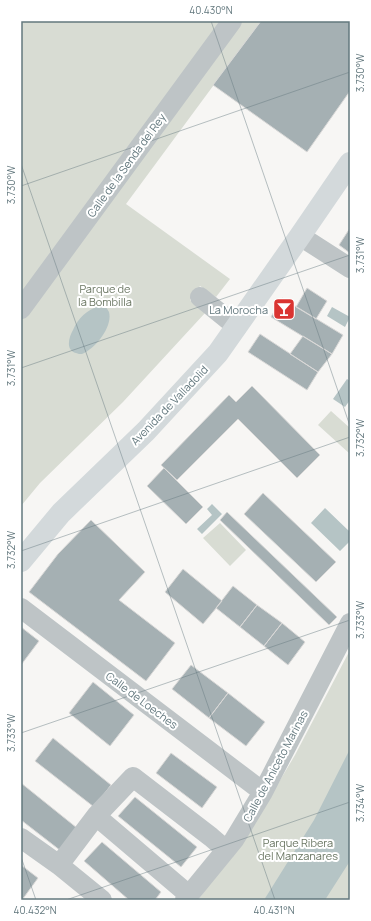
<svg xmlns="http://www.w3.org/2000/svg" width="371" height="921" font-family="Manrope,sans-serif">
	<style>
		.green { fill: #d8dcd3 }
		.water { fill: #b5c4c5 }
		.building { fill: #a5b0b3; stroke: #d9d8d7 }
		.lines { fill: none; stroke-linecap: round; stroke-linejoin: round }
		.minor { stroke: #bec4c6; stroke-width: 20 }
		.major { stroke: #d3d9db; stroke-width: 22 }
		.ticks { fill: none; stroke: #63787e; stroke-width: 1; stroke-opacity: 0.45 }
		.labels { text-anchor: middle; dominant-baseline: central; stroke-width: 4; stroke-linejoin: round; paint-order: stroke }
		.street-label { font-size: 11px; fill: #63787e; stroke: #fff }
		.park-label { font-size: 11px; fill: #6a7662; stroke: #fff }
		.poi-label { font-size: 11px; fill: #63787e; stroke: #fff; text-anchor: end }
		.neatline { fill: none; stroke: #63787e; stroke-width: 1.5 }
		.ticks-label { font-size: 10px; text-anchor: middle; fill: #63787e }
	</style>
	<rect width="100%" height="100%" fill="#f7f6f4"/>
	<path class="green" d="M21 21H261L126 204 230 279 216 297 200 286 190 300 205 313 123 402 40 483 21 506Z
		M331 411 350 428V454L318 425Z
		M220 523 246 550 230 566 203 538Z
		M350 650V900H198L263 809 295 755Z"/>
	<path class="water" d="M99 306 106 307C107 309 108 310 109 312 113 327 95 349 82 354 80 354 78 354 76 353 65 350 69 337 73 330 78 318 87 310 99 306Z
		M332 307 350 317 345 327 327 316Z
		M347 379 350 381V400L345 407 333 399Z
		M212 504 222 514 202 534 197 529 212 515 207 509Z
		M325 508 350 532V541L340 551 311 523Z
		M350 749V861L325 900H264L314 820Z"/>
	<path class="building" d="M261 21H350V91L307 152 213 85Z
		M350 228V253L339 245Z
		M307 288 327 301 316 319 296 307Z
		M282 298 343 335 332 354 271 317Z
		M260 334 318 372 307 390 248 352Z
		M303 336 332 354 318 372 290 354Z
		M252 386 320 455 297 478 238 419 177 480 161 465 229 395 236 402Z
		M164 468 203 507 186 524 147 486Z
		M263 493 336 562 316 582 244 514Z
		M227 512 337 617 329 625 220 520Z
		M91 520 145 572 119 600 175 643 146 681 29 592 58 554Z
		M183 569 222 601 203 624 165 592Z
		M233 586 257 605 240 627 216 608Z
		M257 605 282 623 264 646 240 627Z
		M282 623 305 642 288 665 264 646Z
		M21 627 39 641 21 665Z
		M191 665 228 693 209 718 172 689Z
		M93 682 134 715 110 746 69 713Z
		M228 693 265 722 246 746 209 718Z
		M53 738 111 785 94 807 35 761Z
		M171 753 217 787 202 808 156 773Z
		M21 783 77 828 61 851 21 820Z
		M135 797 197 847 181 867 118 816Z
		M102 842 161 892 155 900H129L84 861Z
		M21 865 38 878 22 900H21Z"/>
	<g class="lines">
		<path class="minor" d="M300 236 350 268
			M200 297 237 327
			M21 309 232 21
			M21 608 263 792
			M96 816 133 777 211 837 226 850
			M21 838 59 865
			M102 900 59 865 96 816 189 895
			M185 900 234 840 263 792 350 623"/>
		<path class="major" d="M21 561 61 513 146 431 218 353 300 236 350 163"/>
	</g>
	<path class="ticks" d="M211 21 350 426M21 164 275 900M21 186 350 72M21 368 350 255M21 551 350 437M21 733 350 620M21 857 36 900M66 900 350 802"/>
	<defs>
		<g id="bar-square" transform="scale(1.15)"><rect x="-9" y="-9" width="18" height="18" rx="4" fill="#da3431" stroke="#fff"/><path d="M-6-5H6L.8 .8V4.5H3.5V6h-7V4.5H-.8V.8Z" fill="#fff"/></g>
	</defs>
	<g fill-rule="evenodd">
		<use href="#bar-square" x="284" y="309"/>
	</g>
	<g class="labels">
		<g class="street-label">
			<text transform="translate(126 165) rotate(-54)">Calle de la Senda del Rey</text>
			<text transform="translate(169 405) rotate(-46)">Avenida de Valladolid</text>
			<text transform="translate(142 700) rotate(37)">Calle de Loeches</text>
			<text transform="translate(275 766) rotate(-62)">Calle de Aniceto Marinas</text>
		</g>
		<g class="park-label">
			<text x="105" y="288">Parque de<tspan x="105" dy="13">la Bombilla</tspan></text>
			<text x="298" y="842">Parque Ribera<tspan x="298" dy="13">del Manzanares</tspan></text>
		</g>
		<g class="poi-label">
			<text x="268" y="309">La Morocha</text>
		</g>
	</g>
	<rect width="371" height="921" fill="none" stroke="#ffffff" stroke-width="44"/>
	<rect x="22" y="22" width="327" height="877" class="neatline"/>
	<g class="ticks-label">
		<text x="211" y="14">40.430°N</text>
		<text transform="translate(360 73) rotate(-90)" y="4">3.730°W</text>
		<text transform="translate(11 185) rotate(-90)" y="4">3.730°W</text>
		<text transform="translate(360 255) rotate(-90)" y="4">3.731°W</text>
		<text transform="translate(11 368) rotate(-90)" y="4">3.731°W</text>
		<text transform="translate(360 438) rotate(-90)" y="4">3.732°W</text>
		<text transform="translate(11 550) rotate(-90)" y="4">3.732°W</text>
		<text transform="translate(360 620) rotate(-90)" y="4">3.733°W</text>
		<text transform="translate(11 733) rotate(-90)" y="4">3.733°W</text>
		<text transform="translate(360 803) rotate(-90)" y="4">3.734°W</text>
		<text x="35" y="914">40.432°N</text>
		<text x="274" y="914">40.431°N</text>
	</g>
</svg>
